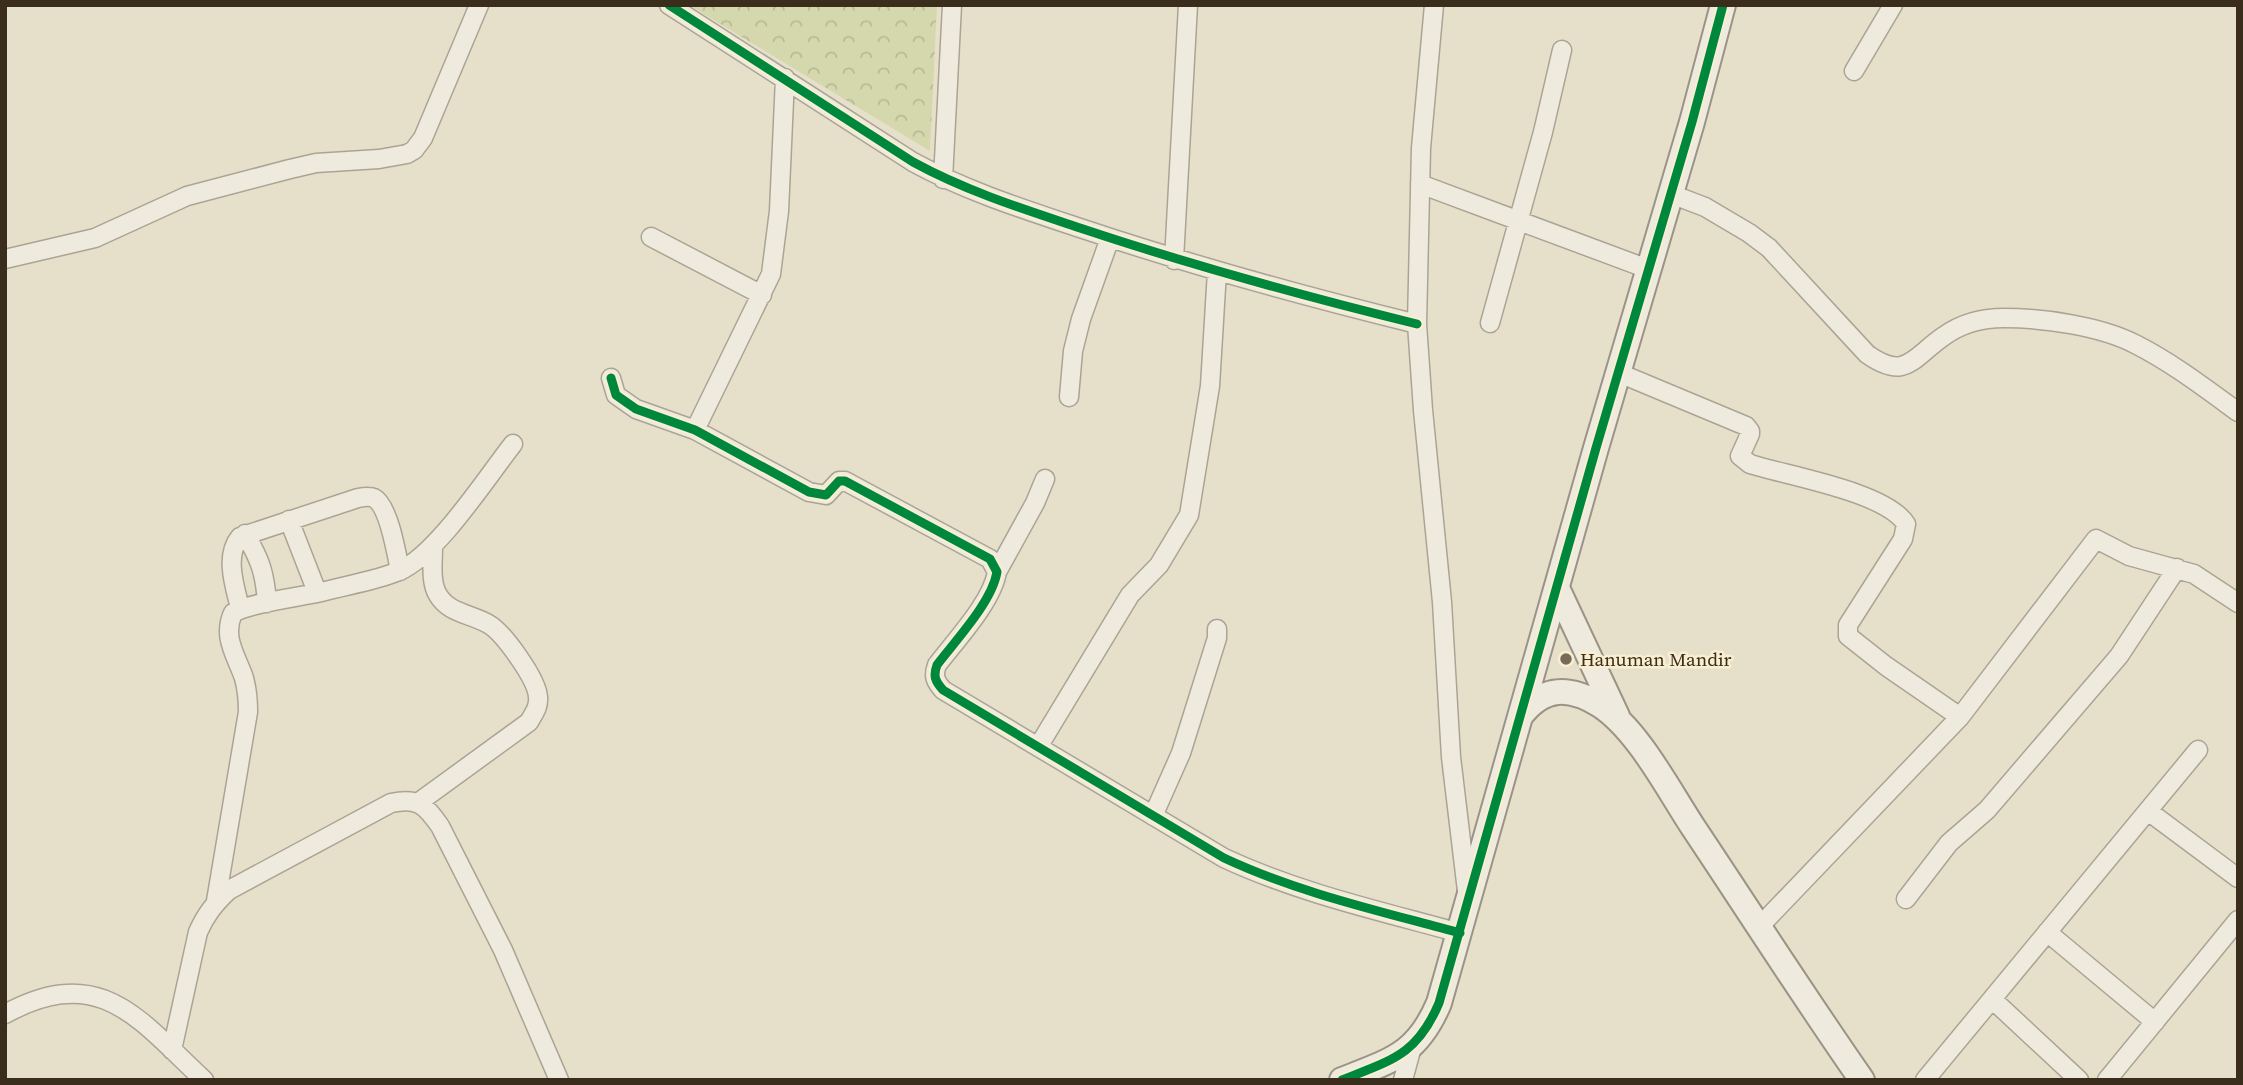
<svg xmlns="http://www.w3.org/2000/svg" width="2243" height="1085" font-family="'Source Serif 4',serif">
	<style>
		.forest { fill: url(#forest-crowns) }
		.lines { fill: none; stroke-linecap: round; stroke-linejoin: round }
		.street-casing { stroke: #aba494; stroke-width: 21 }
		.secondary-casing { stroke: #9b9485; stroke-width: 28 }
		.street { stroke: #eeeade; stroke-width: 18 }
		.secondary { stroke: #eeeade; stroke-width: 24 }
		.cycleway-casing { stroke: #f9efd0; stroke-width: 13 }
		.cycleway { stroke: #00873e; stroke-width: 9 }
		.poi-dot { fill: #776c59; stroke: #f9efd0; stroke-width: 2.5 }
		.labels { text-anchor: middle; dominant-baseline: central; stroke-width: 5; stroke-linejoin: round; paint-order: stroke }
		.poi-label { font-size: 19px; fill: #3b2d1c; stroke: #f9efd0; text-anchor: start }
	</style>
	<defs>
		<pattern id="forest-crowns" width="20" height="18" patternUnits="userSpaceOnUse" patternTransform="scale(1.75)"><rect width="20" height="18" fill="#d5d8ac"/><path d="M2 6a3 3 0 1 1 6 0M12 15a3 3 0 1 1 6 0" fill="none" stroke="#b8ba93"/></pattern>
	</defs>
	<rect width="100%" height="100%" fill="#e6e0cb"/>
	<path class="forest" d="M689 5H937L930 151Z"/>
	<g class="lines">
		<g class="street-casing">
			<path id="street" d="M669 5 913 162C966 191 1023 209 1080 228 1191 265 1303 296 1417 324
				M1434 5 1421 148 1417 324 1423 410 1442 602 1451 757 1467 891
				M1854 71 1893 5
				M943 179 952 5
				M1420 184 1648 269
				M1671 194 1705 207 1749 233 1769 248 1867 354C1906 382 1913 357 1944 336 1962 323 1983 318 2004 318 2043 318 2100 326 2135 344 2171 362 2205 388 2238 412
				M651 237 762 295
				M5 259 95 238 187 196 290 169 316 163 379 159 407 154 414 150 423 138 479 5
				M1174 260 1188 5
				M1490 323 1543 132 1562 50
				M1619 373 1746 426 1750 431V434L1740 456 1750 464C1788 476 1886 492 1906 524L1903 539 1848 625V636L1886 666 1960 717
				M611 378 616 395 636 409 695 430 809 492 826 495 839 481H845L990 559 997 572C992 602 956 640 937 665 933 676 935 681 943 690L1224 858C1299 893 1380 911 1460 933
				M1069 397 1073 351 1081 319 1110 238
				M695 430 771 274 779 211 785 78
				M289 520 317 592
				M245 534C260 559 265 573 267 603
				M997 572 1035 503 1045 479
				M240 608C235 587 224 556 240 537L358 498C363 497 370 496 374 498 389 506 397 556 400 571
				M1038 747 1130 595 1159 565 1189 515 1210 386 1217 271
				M419 802 529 722C534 713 539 707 538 697 537 679 504 634 490 625 473 614 449 614 438 595 430 582 433 562 433 547
				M2148 811 2238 878
				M1153 816 1181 753 1217 638V629
				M1906 899 1949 843 1987 810 2119 656 2177 568
				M216 901 248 712C248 700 247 689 244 678 236 655 222 637 233 613 248 603 300 597 321 592 347 585 375 581 399 571 436 556 487 477 513 444
				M1759 927 1960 717 2096 539 2129 556 2194 574 2238 603
				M2047 932 2155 1022
				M1992 999 2079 1080
				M5 1014C101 962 138 1019 204 1080
				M172 1050 198 932C206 914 215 903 229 890L391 803C418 797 425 805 440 826L503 950 559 1080
				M1403 1080 1412 1047
				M1925 1080 2198 750
				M2107 1080 2238 920"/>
		</g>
		<g class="secondary-casing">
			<path id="secondary" d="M1557 588 1617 716
				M1521 715C1544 686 1569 686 1600 705 1638 730 1668 789 1693 827 1749 911 1804 997 1862 1080
				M1342 1080C1392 1060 1417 1055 1439 1003L1596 448 1692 122 1723 5"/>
		</g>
		<use href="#street" class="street"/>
		<use href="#secondary" class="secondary"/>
		<g class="cycleway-casing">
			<path id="cycleway" d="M669 5 913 162C966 191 1023 209 1080 228 1191 265 1303 296 1417 324
				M611 378 616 395 636 409 695 430 809 492 826 495 839 481H845L990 559 997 572C992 602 956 640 937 665 933 676 935 681 943 690L1224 858C1299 893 1380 911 1460 933
				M1342 1080C1392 1060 1417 1055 1439 1003L1596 448 1692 122 1723 5"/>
		</g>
		<use href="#cycleway" class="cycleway"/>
	</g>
	<circle class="poi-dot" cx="1566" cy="659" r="7"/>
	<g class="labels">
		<g class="poi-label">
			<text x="1580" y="659">Hanuman Mandir</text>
		</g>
	</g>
	<rect width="2243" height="1085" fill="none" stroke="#3b2d1c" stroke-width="14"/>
</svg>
